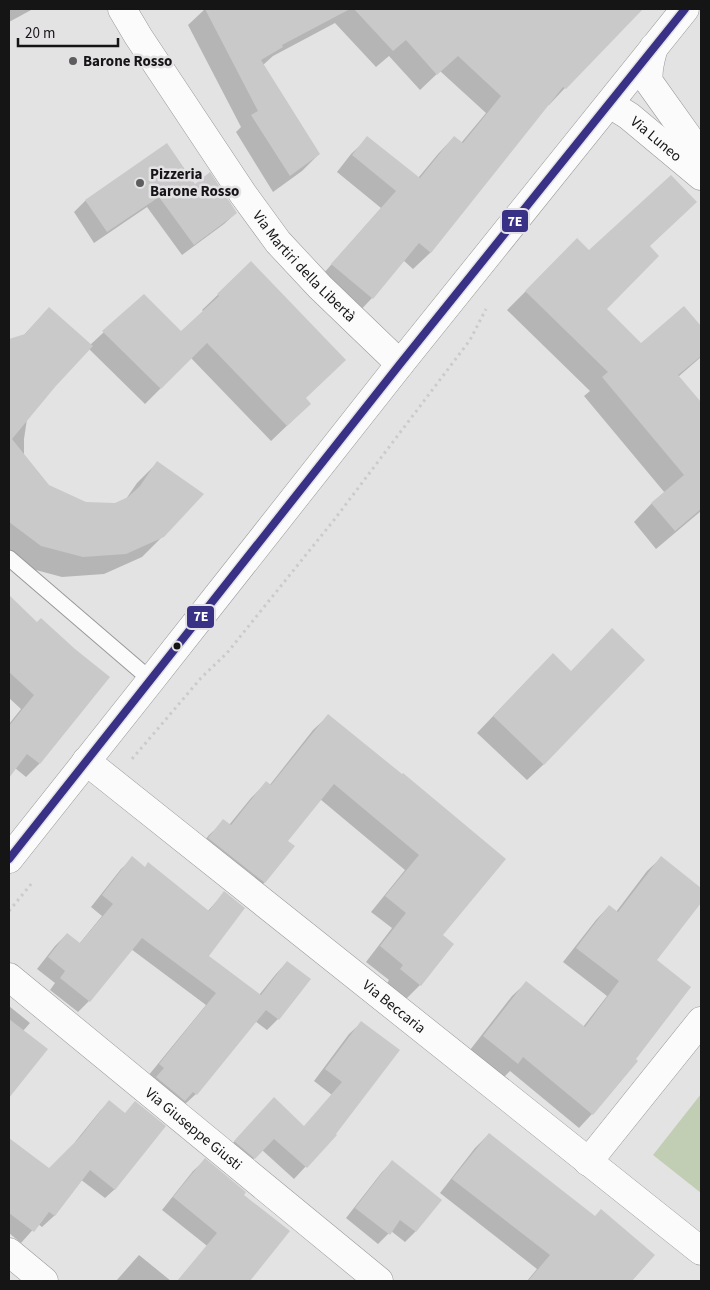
<svg xmlns="http://www.w3.org/2000/svg" width="710" height="1290" font-family="'Source Sans 3',sans-serif">
	<style>
		.green { fill: #c2ceb4 }
		.shadow { fill: #0003 }
		.building { fill: #cac9ca }
		.lines { fill: none; stroke-linecap: round; stroke-linejoin: round }
		.service-casing { stroke: #9a999a; stroke-width: 17 }
		.minor-casing { stroke: #9a999a; stroke-width: 29 }
		.tertiary-casing { stroke: #9a999a; stroke-width: 29 }
		.path { stroke: #cbcbcb; stroke-width: 3; stroke-dasharray: 2.5 4; stroke-linecap: butt }
		.service { stroke: #fbfbfb; stroke-width: 15 }
		.minor { stroke: #fbfbfb; stroke-width: 28 }
		.tertiary { stroke: #fbfbfb; stroke-width: 28 }
		.bus-1-casing { stroke: #e4e2e5; stroke-width: 11 }
		.bus-1 { stroke: #393185; stroke-width: 8 }
		.poi-dot { fill: #5e5d5e; stroke: #e4e2e5; stroke-width: 2 }
		.bus-dot { fill: #161516; stroke: #e4e2e5; stroke-width: 2 }
		.labels { text-anchor: middle; dominant-baseline: central; stroke-width: 5; stroke-linejoin: round; paint-order: stroke }
		.poi-label { font-size: 15px; font-weight: bold; fill: #161516; stroke: #e4e2e5; text-anchor: start }
		.street-label { font-size: 15px; fill: #161516; stroke: #e4e2e5 }
		.line-badge { stroke: #e4e2e5; stroke-width: 2 }
		.badge-label { font-size: 14px; text-anchor: middle; font-weight: bold; fill: #fff }
	</style>
	<rect width="100%" height="100%" fill="#e4e3e4"/>
	<path class="green" d="M701 1094V1193L653 1155Z"/>
	<path class="shadow" d="M9 9H33L9 22Z
		M205 9H641L565 88 549 105 548 104 430 253 413 269 403 260 372 298 356 315 316 282 381 208 337 172 351 154 368 138 418 178 438 154 454 137 461 143 486 113 440 71 420 90 389 56 376 67 335 23 273 56 263 65 319 154 302 171 273 192 236 132 241 127 188 25Z
		M167 145 194 186 236 213 224 224 182 255 147 207 94 243 74 212 85 201Z
		M577 240 589 252 649 247 605 309 641 345 684 308 701 328V357L678 377 701 404V511L656 549 634 522 652 503 665 493 584 396 590 391 507 310Z
		M251 263 305 399 294 419 271 441 191 358 145 404 89 349 54 386 27 419 24 439V455L49 486 86 504H116L126 499 137 483 157 463 163 536 142 557 104 574 62 577 21 566 9 557V340L22 337 49 308 90 345 144 295 181 333 204 312 202 310Z
		M9 596 37 624 40 763 26 777 15 768 9 776V724L21 709 9 698Z
		M536 671 571 672 544 764 527 780 477 733Z
		M328 716 402 776 441 935 420 985 405 1000 386 985 389 980 366 962 392 928 371 912 405 870 320 799 286 841 293 847 264 883 249 897 194 854 209 835 224 821 229 825 251 798 266 783 269 786 313 730Z
		M133 858 144 868 207 912 224 893 208 957 259 995 276 974 287 962 278 1019 267 1030 255 1021 196 1094 184 1105 148 1076 206 1005 131 949 89 1001 78 1012 50 990 55 983 37 969 55 946 67 934 79 944 102 916 91 907 121 869Z
		M661 858 701 889V901L655 960 592 1114 579 1128 510 1071 504 1077 470 1050 512 996 526 983 583 1027 607 996 563 962 596 920 609 906 616 912 647 871Z
		M9 1006 30 1023 23 1031 9 1093Z
		M361 1023 334 1134 335 1135 294 1179 262 1150 243 1170 223 1154 262 1111 304 1127 332 1095 314 1081 349 1034Z
		M109 1102 115 1189 105 1198 72 1173 75 1142 100 1111Z
		M489 1134 594 1217 653 1255 630 1281H527L537 1269 440 1193 475 1148Z
		M205 1160 244 1192 216 1253 162 1210 193 1171Z
		M392 1162 440 1200 415 1232 405 1242 391 1231 378 1244 346 1218 382 1172Z
		M30 1176 75 1188 54 1216 42 1227 38 1224 21 1243 9 1233V1203Z
		M139 1255 171 1281H116Z"/>
	<path class="building" d="M205 9H350L282 45 283 47 261 60 320 154 290 176 251 115 258 111Z
		M354 9H643L566 89 563 87 431 253 419 243 373 299 331 264 396 191 352 155 367 136 420 178 454 136 463 143 501 96 458 56 437 75 406 40 393 51Z
		M167 143 195 184 210 172 237 213 194 245 159 197 107 232 85 200Z
		M671 175 697 202 650 246 659 256 607 309 641 343 684 306 701 326V356L678 375 701 402V509L675 531 651 503 684 475 602 377 608 372 525 291 577 238 589 250Z
		M251 261 346 360 306 398 311 404 287 426 207 343 161 389 102 331 144 294 181 331 219 296 217 294Z
		M49 307 93 346 55 387 12 439 49 485 86 502 115 503 128 497 140 486 157 461 204 494 164 537 126 554 83 557 41 546 9 522V339L25 334Z
		M9 595 37 622 41 618 75 649 110 677 40 764 27 754 9 778V726L34 695 9 672Z
		M612 628 645 660 544 765 493 716 553 653 571 671Z
		M328 714 402 774 403 773 506 859 443 935 454 944 421 986 400 969 403 965 380 946 406 913 385 896 419 855 334 784 288 841 295 846 265 883 208 838 223 819 231 825 266 781 271 785Z
		M132 856 145 867 148 862 209 911 224 891 245 908 209 956 261 995 287 961 311 979 279 1020 266 1010 197 1095 193 1092 185 1101 156 1077 164 1068 159 1064 216 993 142 938 90 1002 60 978 65 971 48 957 67 933 80 943 113 904 102 895Z
		M661 856 701 888V903L657 960 691 987 636 1059 638 1061 593 1115 523 1057 518 1064 483 1036 526 981 585 1027 619 981 576 948 609 905 618 912Z
		M9 1019 48 1049 9 1098Z
		M361 1021 400 1050 336 1134 337 1135 307 1168 274 1139 255 1159 234 1141 274 1097 304 1126 342 1082 325 1069Z
		M109 1100 125 1113 135 1101 166 1126 115 1190 90 1170 55 1216 49 1212 34 1232 9 1213V1138L49 1168 81 1136Z
		M489 1133 595 1216 601 1209 655 1255 632 1281H528L550 1255 452 1179Z
		M205 1158 246 1192 244 1195 290 1231 250 1281H177L217 1233 173 1197Z
		M392 1160 442 1200 416 1232 400 1220 390 1235 355 1208Z"/>
	<g class="lines">
		<g class="service-casing">
			<path id="service" d="M9 558 151 680"/>
		</g>
		<g class="minor-casing">
			<g id="minor">
				<path id="s1" d="M122 9 138 36 243 194 278 242 320 287 400 364"/>
				<path id="s2" d="M86 761 701 1251"/>
				<path id="s3" d="M9 977 379 1281"/>
				<path d="M588 1162 701 1021"/>
				<path d="M9 1252 44 1281"/>
			</g>
		</g>
		<g class="tertiary-casing">
			<g id="tertiary">
				<path d="M654 47C651 58 647 70 649 82L701 155"/>
				<path id="s4" d="M610 104 629 116 701 176"/>
				<path d="M9 859 151 680 400 364 685 9"/>
			</g>
		</g>
		<path class="path" d="M132 759 201 678 227 653 334 520 470 340 486 309
			M9 911 32 883"/>
		<use href="#service" class="service"/>
		<use href="#minor" class="minor"/>
		<use href="#tertiary" class="tertiary"/>
		<g class="bus-1-casing">
			<path id="bus-1" d="M9 859 400 364 685 9"/>
		</g>
		<use href="#bus-1" class="bus-1"/>
	</g>
	<g class="poi-dot">
		<circle cx="73" cy="61" r="5"/>
		<circle cx="140" cy="183" r="5"/>
	</g>
	<circle class="bus-dot" cx="177" cy="646" r="4.5"/>
	<g class="labels">
		<g class="poi-label">
			<text x="83" y="61">Barone Rosso</text>
			<text x="150" y="174">Pizzeria<tspan x="150" dy="17">Barone Rosso</tspan></text>
		</g>
		<g class="street-label">
			<text stroke="none"><textPath href="#s4" startOffset="58">Via Luneo</textPath></text>
			<text stroke="none"><textPath href="#s1" startOffset="316">Via Martiri della Libertà</textPath></text>
			<text stroke="none"><textPath href="#s2" startOffset="394">Via Beccaria</textPath></text>
			<text stroke="none"><textPath href="#s3" startOffset="239">Via Giuseppe Giusti</textPath></text>
		</g>
	</g>
	<g class="line-badge">
		<rect x="501" y="209" width="28" height="24" rx="5" fill="#393185"/>
		<rect x="186" y="605" width="29" height="24" rx="5" fill="#393185"/>
	</g>
	<g class="badge-label">
		<text x="515" y="226">7E</text>
		<text x="201" y="621">7E</text>
	</g>
	<rect width="710" height="1290" fill="none" stroke="#161516" stroke-width="20"/>
	<path d="M18 38v8h100v-8" fill="none" stroke="#161516" stroke-width="2.5"/>
	<text x="25" y="38" font-size="15" fill="#161516" stroke="#e4e2e5" stroke-width="4" paint-order="stroke">20 m</text>
</svg>
